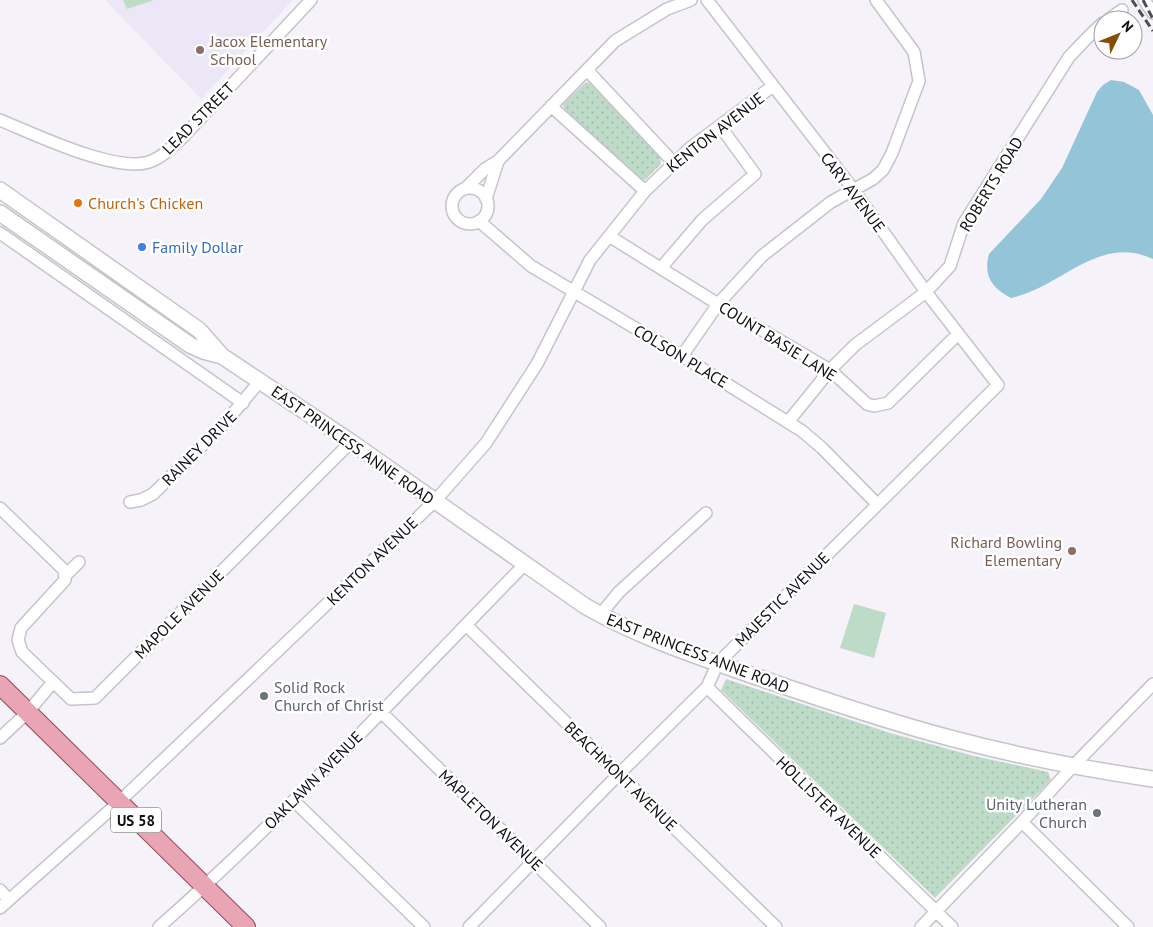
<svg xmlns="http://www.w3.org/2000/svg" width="1153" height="927" font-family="'PT Sans',sans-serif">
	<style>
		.built { fill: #ece7f6 }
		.grass { fill: url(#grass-dots) }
		.garden { fill: #bedbc7 }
		.water { fill: #94c4d7 }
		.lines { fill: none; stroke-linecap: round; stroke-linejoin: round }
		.minor-casing { stroke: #c6c3cb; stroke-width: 14 }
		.secondary-casing { stroke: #c6c3cb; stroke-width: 18 }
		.primary-casing { stroke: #93495a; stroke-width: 20 }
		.minor { stroke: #fff; stroke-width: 11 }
		.secondary { stroke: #fff; stroke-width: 15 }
		.primary { stroke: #e9a5b4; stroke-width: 18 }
		.rail { stroke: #504e52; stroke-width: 3; stroke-dasharray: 8 4; stroke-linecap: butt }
		.education-dot { fill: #8d6e63; stroke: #fff; stroke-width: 2 }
		.food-dot { fill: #e8710a; stroke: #fff; stroke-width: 2 }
		.shop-dot { fill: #3f7fe0; stroke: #fff; stroke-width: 2 }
		.worship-dot { fill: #6b7280; stroke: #fff; stroke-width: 2 }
		.labels { text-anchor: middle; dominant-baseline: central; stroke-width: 5; stroke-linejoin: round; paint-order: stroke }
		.shield { fill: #fff; stroke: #565657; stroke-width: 1 }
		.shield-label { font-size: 15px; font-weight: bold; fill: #0e0d0f }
		.education-label { font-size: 16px; fill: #785e54; stroke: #fff; text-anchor: start }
		.street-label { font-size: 16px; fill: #0e0d0f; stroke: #fff }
		.food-label { font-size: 16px; fill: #c56008; stroke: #fff; text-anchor: start }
		.shop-label { font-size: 16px; fill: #366cbe; stroke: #fff; text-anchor: start }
		.worship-label { font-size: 16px; fill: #5b616d; stroke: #fff; text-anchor: start }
	</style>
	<defs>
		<pattern id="grass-dots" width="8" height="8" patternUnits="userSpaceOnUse" patternTransform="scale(1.25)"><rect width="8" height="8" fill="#bedbc7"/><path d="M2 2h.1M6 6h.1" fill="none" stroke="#a2bbaa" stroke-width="1.8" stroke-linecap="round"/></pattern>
	</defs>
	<rect width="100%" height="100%" fill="#f5f2fa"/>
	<path class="built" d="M105 0H293L201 99Z"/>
	<path class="grass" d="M586 82 592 84 660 156 661 164 645 180 636 178 565 113 563 104Z
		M726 679 890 733 974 756 1048 772 1051 780 935 898 721 690Z"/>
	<path class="garden" d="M123 0H154L127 9Z
		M854 604 886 613 874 658 840 648Z"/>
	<path class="water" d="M1111 80 1124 82 1139 90 1153 115V259C1098 234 1062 287 1011 298 992 288 983 276 989 254L1041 199 1062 168 1097 92 1103 85Z"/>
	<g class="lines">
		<g class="minor-casing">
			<path id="minor" d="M1144 0 1153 13
				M1108 20 1122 10
				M587 70 674 163
				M551 106 645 191
				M0 120C34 134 115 173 149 162 162 158 173 146 183 137L311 0
				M452 206a18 18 0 1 1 36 0a18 18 0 1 1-36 0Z
				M465 189 485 169 498 161 615 41 667 9 691 0
				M486 199 498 161
				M479 221 531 266 682 356 802 431 822 448 877 504
				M0 233 243 403
				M609 236 718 304 830 370 867 404 874 406 888 403 958 334
				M661 268 702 220 755 174 720 126
				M682 356 718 304 762 256 831 202 873 179 883 170 892 153 919 81 914 52 876 0
				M788 422 830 370 855 345 926 292 950 266 964 223 1069 57 1089 36 1103 23
				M130 502 141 500 153 494 224 424 260 381
				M0 508 64 570 65 580 21 628 18 640 22 652 71 699 95 698 351 442
				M66 575 79 562
				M600 615 619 592 706 513
				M466 625 776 927
				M707 687 952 927
				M381 712 600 927
				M0 738 28 712 53 682
				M294 801 424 927
				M1022 822 1128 927
				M0 890 9 900
				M0 908 119 802 435 501 486 443 537 364 590 260 645 191 690 148 773 86
				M159 927C288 813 405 687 525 564
				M469 927 619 774 707 687 718 663 998 385 926 292 853 189 707 0
				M921 927 1022 822 1073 766 1153 684"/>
		</g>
		<g class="secondary-casing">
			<path id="secondary" d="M0 190 199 330 222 356 351 442 585 606C640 638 702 658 763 679 824 700 886 721 950 738 1017 756 1085 769 1153 779
				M0 213 190 345 203 351 222 356"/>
		</g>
		<g class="primary-casing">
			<path id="primary" d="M0 685 246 927"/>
		</g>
		<use href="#minor" class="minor"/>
		<use href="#secondary" class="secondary"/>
		<use href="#primary" class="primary"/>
		<path class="rail" d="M1132 0 1153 31
			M1143 0 1153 19"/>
	</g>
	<g class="education-dot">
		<circle cx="200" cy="50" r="5"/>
		<circle cx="1072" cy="551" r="5"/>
	</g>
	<circle class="food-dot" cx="78" cy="203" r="5"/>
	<circle class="shop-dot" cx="142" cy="247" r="5"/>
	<g class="worship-dot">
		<circle cx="264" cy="696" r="5"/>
		<circle cx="1097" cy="813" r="5"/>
	</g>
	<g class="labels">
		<rect class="shield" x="111" y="807.5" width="50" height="25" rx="4"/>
		<g class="shield-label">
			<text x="136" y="820">US 58</text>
		</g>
		<g class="education-label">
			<text x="210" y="41">Jacox Elementary<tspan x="210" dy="18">School</tspan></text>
			<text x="1062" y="542" text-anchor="end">Richard Bowling<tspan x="1062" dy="18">Elementary</tspan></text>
		</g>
		<g class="street-label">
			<text transform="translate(198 118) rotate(-45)">LEAD STREET</text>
			<text transform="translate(715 132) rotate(-38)">KENTON AVENUE</text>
			<text transform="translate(991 184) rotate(-59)">ROBERTS ROAD</text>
			<text transform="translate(853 192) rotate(53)">CARY AVENUE</text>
			<text transform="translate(778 341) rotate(32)">COUNT BASIE LANE</text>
			<text transform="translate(681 356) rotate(31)">COLSON PLACE</text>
			<text transform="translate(353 445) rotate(35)">EAST PRINCESS ANNE ROAD</text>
			<text transform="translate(199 448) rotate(-45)">RAINEY DRIVE</text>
			<text transform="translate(372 561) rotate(-44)">KENTON AVENUE</text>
			<text transform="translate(782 599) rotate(-45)">MAJESTIC AVENUE</text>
			<text transform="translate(179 614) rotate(-45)">MAPOLE AVENUE</text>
			<text transform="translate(698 653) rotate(21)">EAST PRINCESS ANNE ROAD</text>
			<text transform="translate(621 776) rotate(44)">BEACHMONT AVENUE</text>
			<text transform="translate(313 780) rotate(-45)">OAKLAWN AVENUE</text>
			<text transform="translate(829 807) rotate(44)">HOLLISTER AVENUE</text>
			<text transform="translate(491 820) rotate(44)">MAPLETON AVENUE</text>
		</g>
		<g class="food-label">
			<text x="88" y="203">Church's Chicken</text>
		</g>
		<g class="shop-label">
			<text x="152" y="247">Family Dollar</text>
		</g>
		<g class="worship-label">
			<text x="274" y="687">Solid Rock<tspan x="274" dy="18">Church of Christ</tspan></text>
			<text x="1087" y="804" text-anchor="end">Unity Lutheran<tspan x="1087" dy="18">Church</tspan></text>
		</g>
	</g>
	<g transform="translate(1118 35) rotate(47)"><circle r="24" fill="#ffffff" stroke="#9f9e9f"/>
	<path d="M0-4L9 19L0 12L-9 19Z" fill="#884d05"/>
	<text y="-8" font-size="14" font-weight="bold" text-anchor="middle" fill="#0e0d0f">N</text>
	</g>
</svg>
